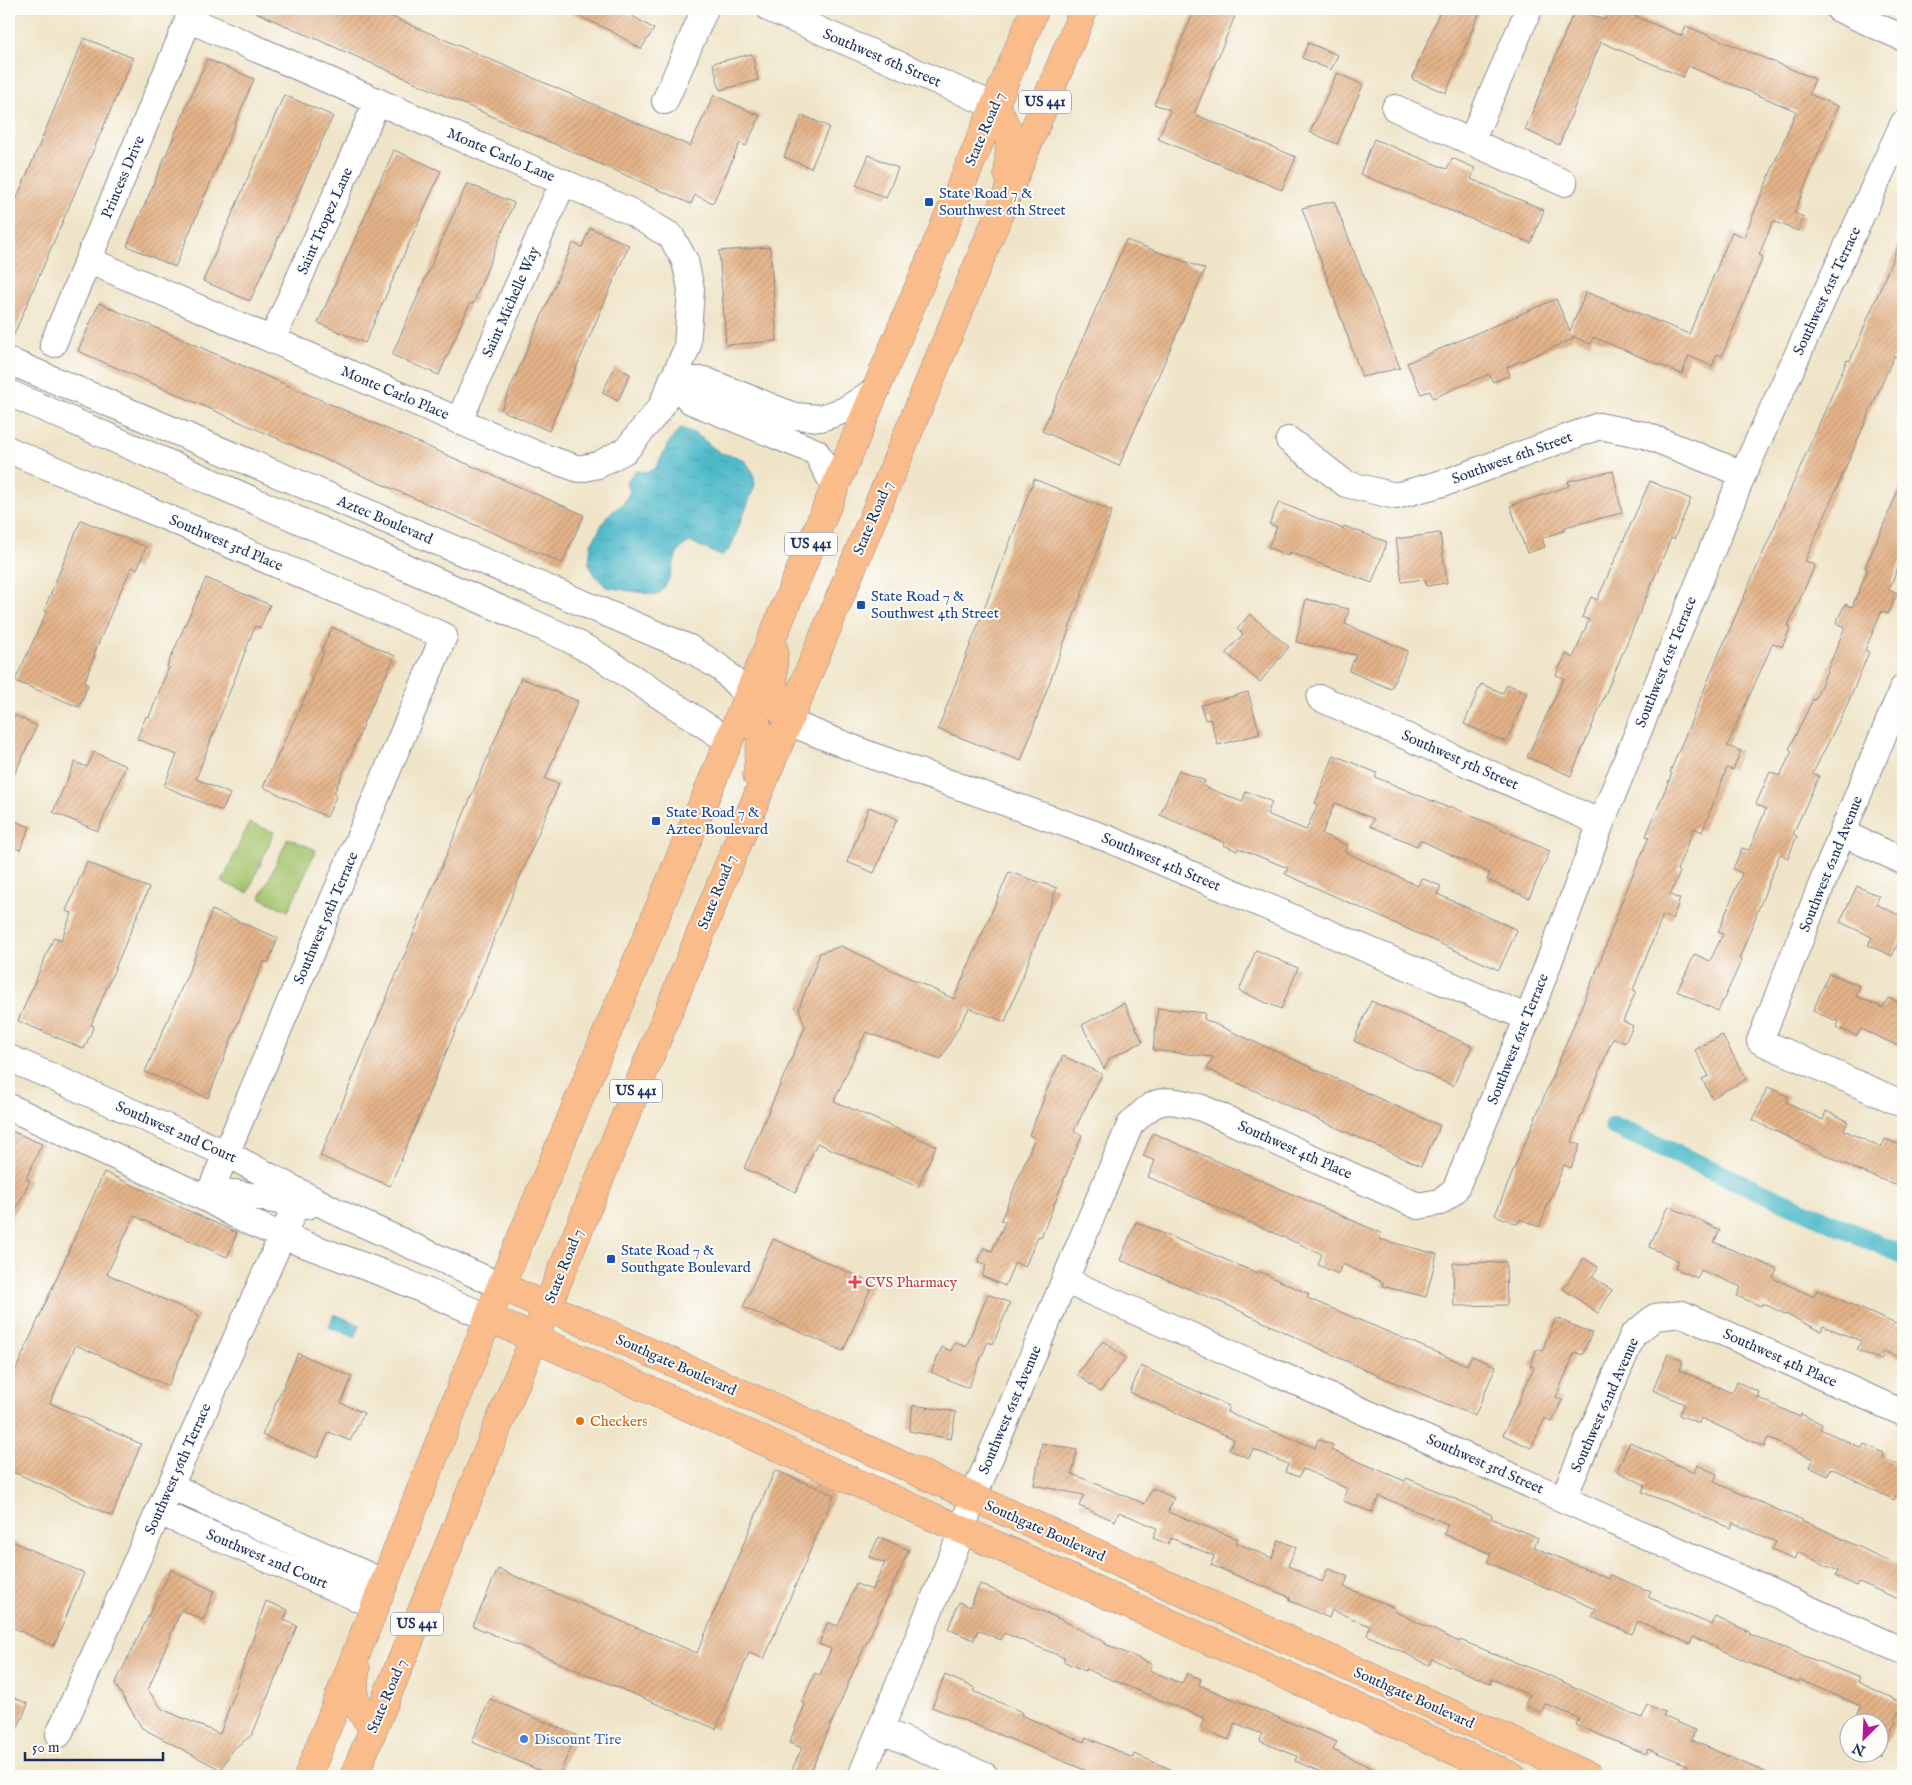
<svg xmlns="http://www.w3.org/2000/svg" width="1912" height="1785" font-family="'IM FELL English',serif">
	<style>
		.grass { fill: #a3c36b; stroke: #5f7964 }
		.water { fill: url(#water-ripples); stroke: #347494 }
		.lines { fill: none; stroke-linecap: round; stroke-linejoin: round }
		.canal { stroke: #4ebaca; stroke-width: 19 }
		.building { fill: url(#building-hatch) }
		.minor-casing { stroke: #858a93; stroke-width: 28 }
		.major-casing { stroke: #858a93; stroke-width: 29 }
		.minor { stroke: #fff; stroke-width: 26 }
		.major { stroke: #fabc8b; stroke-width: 28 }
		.transit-dot { fill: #1a4fb4; stroke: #fdfcf7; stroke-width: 2 }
		.health-dot { fill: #e0444e; stroke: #fdfcf7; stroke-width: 2 }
		.food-dot { fill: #e8710a; stroke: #fdfcf7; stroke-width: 2 }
		.shop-dot { fill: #3f7fe0; stroke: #fdfcf7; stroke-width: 2 }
		.labels { text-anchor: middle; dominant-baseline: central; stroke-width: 4; stroke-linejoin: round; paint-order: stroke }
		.shield { fill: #fdfcf7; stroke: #5f6c8c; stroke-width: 1 }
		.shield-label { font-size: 14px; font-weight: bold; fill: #1b2f5e }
		.street-label { font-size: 15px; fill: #1b2f5e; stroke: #fdfcf7 }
		.transit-label { font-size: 15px; fill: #164399; stroke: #fdfcf7; text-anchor: start }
		.health-label { font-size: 15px; fill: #be3a42; stroke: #fdfcf7; text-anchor: start }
		.food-label { font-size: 15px; fill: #c56008; stroke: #fdfcf7; text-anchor: start }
		.shop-label { font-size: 15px; fill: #366cbe; stroke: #fdfcf7; text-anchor: start }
	</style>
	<defs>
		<pattern id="water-ripples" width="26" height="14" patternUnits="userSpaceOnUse" patternTransform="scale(1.25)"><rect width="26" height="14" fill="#4ebaca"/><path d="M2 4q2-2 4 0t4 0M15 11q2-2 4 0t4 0" fill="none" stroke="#4098a7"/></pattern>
		<pattern id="building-hatch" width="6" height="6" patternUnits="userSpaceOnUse" patternTransform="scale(1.25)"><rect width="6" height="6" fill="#e4b388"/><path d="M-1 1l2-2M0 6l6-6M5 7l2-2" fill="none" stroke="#c39a78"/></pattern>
	</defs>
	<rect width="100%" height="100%" fill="#fdfcf7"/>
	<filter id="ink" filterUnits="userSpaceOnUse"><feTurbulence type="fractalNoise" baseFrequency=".02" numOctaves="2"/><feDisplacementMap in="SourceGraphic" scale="10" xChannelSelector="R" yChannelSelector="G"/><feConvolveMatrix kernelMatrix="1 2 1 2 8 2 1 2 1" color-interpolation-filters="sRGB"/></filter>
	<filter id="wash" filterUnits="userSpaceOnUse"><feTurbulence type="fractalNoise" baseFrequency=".0096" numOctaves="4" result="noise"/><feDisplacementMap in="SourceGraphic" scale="20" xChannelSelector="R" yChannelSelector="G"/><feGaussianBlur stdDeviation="1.12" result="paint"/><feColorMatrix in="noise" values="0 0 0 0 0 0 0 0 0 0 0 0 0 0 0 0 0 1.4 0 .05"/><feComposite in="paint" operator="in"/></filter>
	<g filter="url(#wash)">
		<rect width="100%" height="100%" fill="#efe4c8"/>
		<path class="grass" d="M249 823 274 832 248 893 222 882Z
			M288 838 316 850 288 911 260 898Z"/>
		<path class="water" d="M681 428 696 434 720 453 738 457 746 462 753 472 755 485 730 549 721 556 691 542C668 549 678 578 657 595L606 587 595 575 589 564 591 544 607 516 623 504 630 492 626 483 635 471 646 472 655 469 670 441Z
			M334 1314 360 1325 355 1337 329 1327Z"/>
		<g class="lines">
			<path class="canal" d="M1614 1126 1903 1255"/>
		</g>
		<g id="blocks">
			<path class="building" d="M248 9H374L690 146 714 95 760 116 746 146 740 143 713 203 695 195 691 204Z
				M564 9H621L654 29 641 49 613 32Z
				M1195 9H1238L1194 114 1296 157 1282 190 1158 139 1170 110 1154 104Z
				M1441 9H1481L1446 93 1412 79Z
				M1575 9 1605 20 1610 9H1618L1682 36 1686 26 1815 79 1809 94 1838 106 1794 213 1804 217 1798 231 1773 221 1759 255 1763 257 1722 356 1717 354 1712 366 1689 356 1682 374 1593 337 1590 344 1572 336 1573 339 1507 367 1510 375 1493 382 1489 374 1433 398 1430 391 1421 394 1407 363 1556 299 1570 331 1586 292 1689 334 1732 232 1744 237 1796 111 1688 66 1683 77 1601 42 1559 145 1525 130Z
				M84 38 133 58 9 346V217Z
				M1308 43 1338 55 1331 70 1302 58Z
				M752 54 758 80 720 90 713 63Z
				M207 59 254 79 175 267 127 246Z
				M1337 73 1363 85 1337 144 1310 132Z
				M284 95 333 116 250 301 203 281Z
				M802 115 829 127 811 168 784 157Z
				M1374 139 1447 169 1452 158 1475 168 1471 179 1544 210 1531 243 1360 174Z
				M394 150 441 171 365 343 318 323Z
				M869 155 898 168 886 198 856 185Z
				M467 183 514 203 473 304 470 303 439 375 392 355Z
				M1334 201 1400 368 1362 377 1302 208Z
				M590 228 629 245 549 431 501 410 573 243 582 247Z
				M1903 234V360L1894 356 1805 561 1815 565 1788 626 1791 627 1782 647 1773 643 1727 746 1741 751 1733 770 1727 768 1702 832 1694 828 1677 870 1680 872 1670 895 1680 899 1672 919 1663 915 1633 990 1636 991 1623 1021 1633 1026 1625 1043 1613 1038 1579 1121 1572 1142 1580 1145 1571 1168 1564 1165 1539 1227 1520 1219 1517 1224 1495 1215 1600 962 1623 898 1649 837 1646 836 1672 773 1670 772 1719 654 1847 360 1850 361Z
				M1126 240 1205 269 1119 466 1042 431Z
				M770 247 777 341 726 345 719 251Z
				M99 303 584 515 562 563 78 351Z
				M615 367 630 374 618 401 602 393Z
				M1613 471 1622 513 1565 527 1566 530 1542 538 1545 547 1527 553 1510 506 1569 486 1568 481Z
				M1034 479 1112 511 1021 761 938 729Z
				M1903 479V555L1889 590 1897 594 1888 614 1882 611 1865 650 1869 652 1848 703 1813 773 1819 776 1793 834 1797 836 1788 858 1780 854 1739 959 1742 960 1718 1011 1677 991 1695 954 1710 961 1723 934 1718 932 1742 873 1733 869 1742 848 1749 850 1766 809 1756 804 1770 772 1780 776 1792 751 1789 749 1813 699 1815 700 1845 627 1836 623 1845 604 1852 607 1868 569 1865 568Z
				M1650 481 1691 499 1674 539 1671 538 1571 776 1527 757 1564 678 1556 675 1566 654 1573 658 1589 620 1582 617 1591 597 1597 600Z
				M1279 502 1343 529 1344 526 1387 542 1372 583 1289 552 1288 556 1268 547 1277 527 1269 524Z
				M81 520 146 547 137 569 132 567 119 594 94 654 95 655 84 683 88 685 79 707 15 681 47 611 44 610Z
				M1440 533 1447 583 1426 586 1425 579 1402 582 1396 539Z
				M206 578 270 605 260 628 255 626 196 779 230 794 222 811 164 786 177 755 137 739 146 716 149 717 169 667 167 666Z
				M1306 599 1349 609 1345 624 1408 651 1391 689 1349 671 1356 655 1296 642Z
				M1250 614 1289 647 1260 682 1226 653 1243 634 1237 629Z
				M332 627 395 656 363 724 364 725 334 793 337 794 327 817 263 787 313 680 311 679 324 652 321 651Z
				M521 678 578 701 545 779 559 784 390 1186 320 1156Z
				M1481 684 1503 693 1507 684 1527 693 1506 742 1464 724Z
				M1248 692 1260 734 1218 745 1210 719 1205 720 1201 705Z
				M14 715 37 726 9 786V726Z
				M94 752 126 766 98 831 53 812 75 762 87 767Z
				M1334 755 1377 773 1375 777 1449 808 1450 806 1550 851 1529 898 1487 880 1490 873 1420 840 1417 846 1370 826 1374 819 1335 803 1322 834 1348 846 1345 852 1418 886 1421 878 1441 886 1437 894 1517 930 1499 970 1285 874 1288 868 1238 848 1237 851 1224 845 1225 843 1160 815 1179 770 1205 781 1203 786 1242 802 1246 791 1272 802 1267 814 1306 830 1318 804 1315 803Z
				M869 807 897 819 874 873 847 862Z
				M9 819 30 827 20 850 9 845Z
				M87 862 149 888 91 1025 94 1026 84 1049 18 1021 54 937 61 940 72 913 66 911Z
				M1009 872 1057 888 1005 1022 969 1008 941 1059 866 1032 834 1101 936 1146 918 1187 817 1143 796 1192 744 1168 805 1027 799 1008 820 953 841 946 954 999Z
				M1857 886 1879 896 1876 904 1903 917V933L1892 956 1868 945 1872 937 1840 922Z
				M212 910 278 938 268 963 264 961 252 988 208 1098 145 1072 192 964Z
				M1256 950 1298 968 1281 1009 1239 991Z
				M1829 973 1860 986 1856 996 1883 1008 1888 998 1903 1004V1048L1861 1029 1857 1036 1836 1027 1839 1022 1813 1011Z
				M1371 1001 1472 1046 1453 1086 1354 1041Z
				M1124 1003 1143 1042 1110 1058 1104 1069 1082 1025Z
				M1158 1008 1205 1013 1204 1019 1440 1126 1421 1166 1207 1069 1213 1057 1153 1050Z
				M1722 1035 1746 1079 1712 1098 1702 1079 1709 1076 1695 1050Z
				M1063 1056 1102 1074 1074 1131 1082 1135 1041 1237 1038 1236 1025 1267 1015 1262 1005 1286 982 1276 986 1265 978 1262 984 1248 992 1251 1005 1222 1001 1220 1035 1138 1029 1135 1044 1099 1043 1098Z
				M1768 1087 1789 1097 1786 1102 1823 1120 1826 1111 1848 1121 1844 1130 1881 1148 1885 1139 1903 1146V1188L1860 1171 1752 1120Z
				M9 1130 42 1144 26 1179 30 1180 9 1224Z
				M1153 1133 1381 1233 1379 1239 1437 1254 1426 1297 1382 1286 1383 1282 1342 1264 1338 1274 1318 1265 1322 1254 1148 1177 1155 1161 1143 1156Z
				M104 1172 237 1233 227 1257 134 1216 107 1274 199 1315 168 1386 76 1345 50 1403 141 1444 112 1516 9 1470V1385Z
				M1668 1206 1720 1230 1714 1242 1777 1269 1773 1278 1814 1297 1817 1290 1903 1327V1360L1884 1351 1881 1360 1857 1350 1861 1341 1823 1326 1821 1331 1762 1303 1761 1306 1737 1296 1741 1287 1701 1270 1697 1278 1675 1268 1678 1260 1649 1247Z
				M1136 1222 1257 1273 1258 1271 1309 1294 1307 1298 1467 1365 1472 1356 1496 1366 1475 1416 1365 1370 1225 1304 1120 1260Z
				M773 1239 873 1283 843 1351 743 1307Z
				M1584 1258 1598 1267 1592 1277 1612 1290 1598 1313 1563 1289Z
				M1506 1262 1507 1305 1454 1306 1453 1263Z
				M988 1294 1010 1303 993 1344 988 1342 968 1388 931 1372 942 1347 951 1351 954 1342 966 1347Z
				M1556 1318 1592 1333 1582 1355 1575 1352 1556 1397 1562 1400 1552 1422 1545 1418 1531 1448 1503 1435 1534 1367 1530 1366 1537 1349 1542 1351Z
				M1103 1341 1126 1358 1100 1392 1077 1374Z
				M298 1353 352 1377 341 1403 364 1413 350 1441 329 1432 317 1458 262 1435Z
				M1668 1354 1683 1361 1679 1370 1732 1393 1737 1382 1759 1392 1757 1397 1800 1417 1801 1414 1822 1424 1820 1429 1862 1448 1864 1444 1884 1453 1883 1458 1903 1467V1480L1894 1500 1831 1468 1828 1476 1809 1467 1813 1459 1768 1438 1764 1447 1701 1418 1699 1423 1679 1415 1684 1404 1653 1390Z
				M1141 1366 1229 1406 1227 1412 1315 1448 1318 1439 1333 1445 1331 1450 1405 1481 1407 1478 1492 1515 1491 1518 1538 1538 1534 1547 1609 1579 1611 1575 1651 1592 1648 1597 1712 1625 1715 1617 1750 1632 1749 1634 1860 1678 1858 1682 1903 1703 1880 1756V1722H1854L1861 1706 1800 1680 1799 1683 1757 1666 1693 1637 1690 1644 1638 1621 1632 1634 1592 1617 1596 1609 1487 1562 1491 1554 1444 1534 1448 1524 1379 1496 1372 1512 1343 1501 1348 1489 1337 1484V1483L1303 1469 1299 1477 1285 1472 1288 1464 1253 1449 1249 1458 1229 1450 1234 1439 1130 1392Z
				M913 1405 956 1412 951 1439 909 1431Z
				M1630 1442 1694 1473 1697 1465 1717 1474 1714 1482 1822 1529 1903 1568V1601L1859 1582 1857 1586 1835 1576 1838 1571 1797 1552 1794 1560 1772 1550 1776 1542 1733 1523 1731 1528 1642 1492 1645 1485 1617 1471Z
				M1042 1443 1077 1450 1072 1474 1145 1504 1152 1488 1174 1498 1168 1512 1238 1539 1236 1543 1272 1558 1279 1540 1296 1547 1288 1566 1322 1582 1328 1568 1348 1577 1344 1587 1395 1608 1394 1611 1459 1642 1460 1640 1555 1678 1642 1718 1648 1705 1665 1712 1663 1716 1695 1730 1691 1740 1774 1776H1683L1687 1765 1648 1749 1646 1754 1576 1725 1579 1718 1545 1704 1541 1712 1525 1705 1529 1695 1492 1679 1490 1683 1432 1659 1429 1665 1367 1635 1370 1626 1332 1610 1329 1618 1289 1600 1290 1597 1211 1565 1214 1556 1171 1538 1168 1544 1153 1538 1157 1528 1119 1512 1115 1521 1079 1506 1084 1495 1034 1485Z
				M775 1470 834 1495 764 1659 749 1653 716 1729 473 1626 498 1569 697 1653Z
				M879 1537 909 1550 855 1668 809 1776H789L802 1748 789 1743 805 1704 802 1703 815 1673 820 1675 831 1649 819 1644 828 1622 838 1626 856 1584 872 1590 885 1563 869 1557Z
				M9 1540 84 1573 54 1646 9 1626Z
				M171 1570 214 1591 203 1620 181 1610 148 1690 162 1709 220 1734 266 1601 288 1610 284 1620 297 1626 252 1735 232 1750 221 1770 142 1728 115 1684Z
				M980 1584 1060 1619 1106 1643 1105 1644 1152 1664 1149 1670 1182 1684 1187 1673 1201 1679 1199 1685 1337 1742 1333 1750 1389 1776H1330L1295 1761 1297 1756 1260 1741 1262 1734 1235 1723 1229 1740 1200 1728 1204 1718 1086 1669 1085 1671 1063 1661 1065 1658 1004 1633 1001 1640 978 1630 974 1640 948 1629 959 1602 970 1607Z
				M945 1675 975 1688 973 1691 1022 1712 1021 1715 1084 1742 1086 1737 1133 1758 1134 1754 1187 1776H1099L932 1707Z
				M9 1695 28 1704 9 1748Z
				M490 1699 576 1735 559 1776H553L472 1742Z"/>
		</g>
	</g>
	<g filter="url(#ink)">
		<use href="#blocks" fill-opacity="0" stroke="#858a93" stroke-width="1"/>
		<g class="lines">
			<g class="minor-casing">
				<path id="minor" d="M770 9 995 106
					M1839 9 1903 38
					M665 101 705 9
					M1395 108 1564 183
					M1471 142 1529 9
					M88 260 538 455 579 469 598 465 626 450 661 407 687 348 691 289 685 261 671 236 629 211 188 19
					M272 340 377 102
					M53 344 193 9
					M9 361 689 648 722 669 749 697
					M672 380H704L794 416 821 418 845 410 876 390
					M672 380 691 401 816 452 835 487
					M9 393 567 638 596 654 729 741
					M459 421 563 182
					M1289 440 1346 484 1396 496 1450 481 1599 426 1645 435 1743 474
					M9 450 444 636 207 1199
					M1903 688 1842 833 1760 1041 1903 1104
					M1320 698 1601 823
					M788 722 870 755 1106 838 1528 1018
					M1842 833 1903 861
					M9 1058 227 1154 341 1214 501 1286
					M9 1107 207 1199 243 1219 282 1236 393 1277 489 1318
					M207 1199 235 1193 307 1206
					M1066 1281 1563 1499 1903 1651
					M170 1486 385 1583
					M1563 1499 1633 1335 1655 1317 1682 1314 1903 1413
					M159 1512 376 1606
					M881 1730 985 1776
					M59 1734 297 1203
					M861 1776 957 1544 973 1498 1130 1125C1158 1096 1164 1098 1202 1108L1418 1206 1440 1202 1455 1190 1528 1018 1601 823 1743 474 1903 124"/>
			</g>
			<g class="major-casing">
				<path id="major" d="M995 106C1013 132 1010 144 1008 174
					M774 650C772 682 771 693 788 722
					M749 697 761 739 757 775
					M501 1286 860 1446 1589 1776
					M489 1318 1511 1776
					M356 1669C351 1698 355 1706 374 1728
					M308 1776 501 1286 1035 9
					M354 1776 725 874 1084 9"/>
			</g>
			<use href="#minor" class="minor"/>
			<use href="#major" class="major"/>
		</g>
	</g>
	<g class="transit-dot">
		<rect x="924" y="197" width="10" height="10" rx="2.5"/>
		<rect x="856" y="600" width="10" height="10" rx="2.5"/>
		<rect x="651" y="816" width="10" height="10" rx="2.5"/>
		<rect x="606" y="1254" width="10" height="10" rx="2.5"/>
	</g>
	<path class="health-dot" d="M852.5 1274.5h5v5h5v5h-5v5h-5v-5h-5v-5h5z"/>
	<circle class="food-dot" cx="580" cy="1421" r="5"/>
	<circle class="shop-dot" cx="524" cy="1739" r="5"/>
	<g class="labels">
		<g class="shield">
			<rect x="1019" y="90.5" width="52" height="23" rx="4"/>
			<rect x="785" y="532.5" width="52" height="23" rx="4"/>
			<rect x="610" y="1079.5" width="52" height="23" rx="4"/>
			<rect x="391" y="1612.5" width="52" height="23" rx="4"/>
		</g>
		<g class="shield-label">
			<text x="1045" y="102">US 441</text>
			<text x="811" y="544">US 441</text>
			<text x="636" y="1091">US 441</text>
			<text x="417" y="1624">US 441</text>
		</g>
		<g class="street-label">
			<text transform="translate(882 58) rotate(23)">Southwest 6th Street</text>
			<text transform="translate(985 129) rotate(-67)">State Road 7</text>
			<text transform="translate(501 155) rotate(23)">Monte Carlo Lane</text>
			<text transform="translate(123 177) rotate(-67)">Princess Drive</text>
			<text transform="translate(325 221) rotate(-66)">Saint Tropez Lane</text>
			<text transform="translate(1827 291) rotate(-65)">Southwest 61st Terrace</text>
			<text transform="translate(511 302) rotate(-66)">Saint Michelle Way</text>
			<text transform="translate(395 393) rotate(23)">Monte Carlo Place</text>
			<text transform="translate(1512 458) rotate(-20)">Southwest 6th Street</text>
			<text transform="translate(873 518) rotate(-67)">State Road 7</text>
			<text transform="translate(385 520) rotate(23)">Aztec Boulevard</text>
			<text transform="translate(226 543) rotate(23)">Southwest 3rd Place</text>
			<text transform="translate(1666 662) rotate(-68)">Southwest 61st Terrace</text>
			<text transform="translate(1460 760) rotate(24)">Southwest 5th Street</text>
			<text transform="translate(1161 862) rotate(23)">Southwest 4th Street</text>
			<text transform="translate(1831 864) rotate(-68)">Southwest 62nd Avenue</text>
			<text transform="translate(717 892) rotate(-68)">State Road 7</text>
			<text transform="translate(326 918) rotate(-67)">Southwest 56th Terrace</text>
			<text transform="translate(1518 1039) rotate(-68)">Southwest 61st Terrace</text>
			<text transform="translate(176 1132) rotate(24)">Southwest 2nd Court</text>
			<text transform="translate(1295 1150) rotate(24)">Southwest 4th Place</text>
			<text transform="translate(564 1266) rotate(-68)">State Road 7</text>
			<text transform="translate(1780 1358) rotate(24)">Southwest 4th Place</text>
			<text transform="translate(676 1365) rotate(24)">Southgate Boulevard</text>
			<text transform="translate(1605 1405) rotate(-66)">Southwest 62nd Avenue</text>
			<text transform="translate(1010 1410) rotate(-67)">Southwest 61st Avenue</text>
			<text transform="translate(1485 1464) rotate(24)">Southwest 3rd Street</text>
			<text transform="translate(178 1469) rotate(-66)">Southwest 56th Terrace</text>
			<text transform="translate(1045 1531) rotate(24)">Southgate Boulevard</text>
			<text transform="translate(267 1559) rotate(23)">Southwest 2nd Court</text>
			<text transform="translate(387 1696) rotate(-67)">State Road 7</text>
			<text transform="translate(1414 1698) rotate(24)">Southgate Boulevard</text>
		</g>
		<g class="transit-label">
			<text x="939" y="193">State Road 7 &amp;<tspan x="939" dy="17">Southwest 6th Street</tspan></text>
			<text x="871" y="596">State Road 7 &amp;<tspan x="871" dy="17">Southwest 4th Street</tspan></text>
			<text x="666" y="812">State Road 7 &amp;<tspan x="666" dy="17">Aztec Boulevard</tspan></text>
			<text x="621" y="1250">State Road 7 &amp;<tspan x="621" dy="17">Southgate Boulevard</tspan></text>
		</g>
		<g class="health-label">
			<text x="865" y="1282">CVS Pharmacy</text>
		</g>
		<g class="food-label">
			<text x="590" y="1421">Checkers</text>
		</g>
		<g class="shop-label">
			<text x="534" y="1739">Discount Tire</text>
		</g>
	</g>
	<rect width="1912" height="1785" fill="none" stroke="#fdfcf7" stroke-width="30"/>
	<g transform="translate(1864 1738) rotate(204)"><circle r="24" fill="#fdfcf7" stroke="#a3aaba"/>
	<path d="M0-4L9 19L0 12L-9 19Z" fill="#b5179e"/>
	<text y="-8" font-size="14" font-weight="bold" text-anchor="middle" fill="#1b2f5e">N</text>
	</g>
	<path d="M25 1752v8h138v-8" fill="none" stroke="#1b2f5e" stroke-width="2.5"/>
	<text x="32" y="1752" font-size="15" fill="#1b2f5e" stroke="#fdfcf7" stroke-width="4" paint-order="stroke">50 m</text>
</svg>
